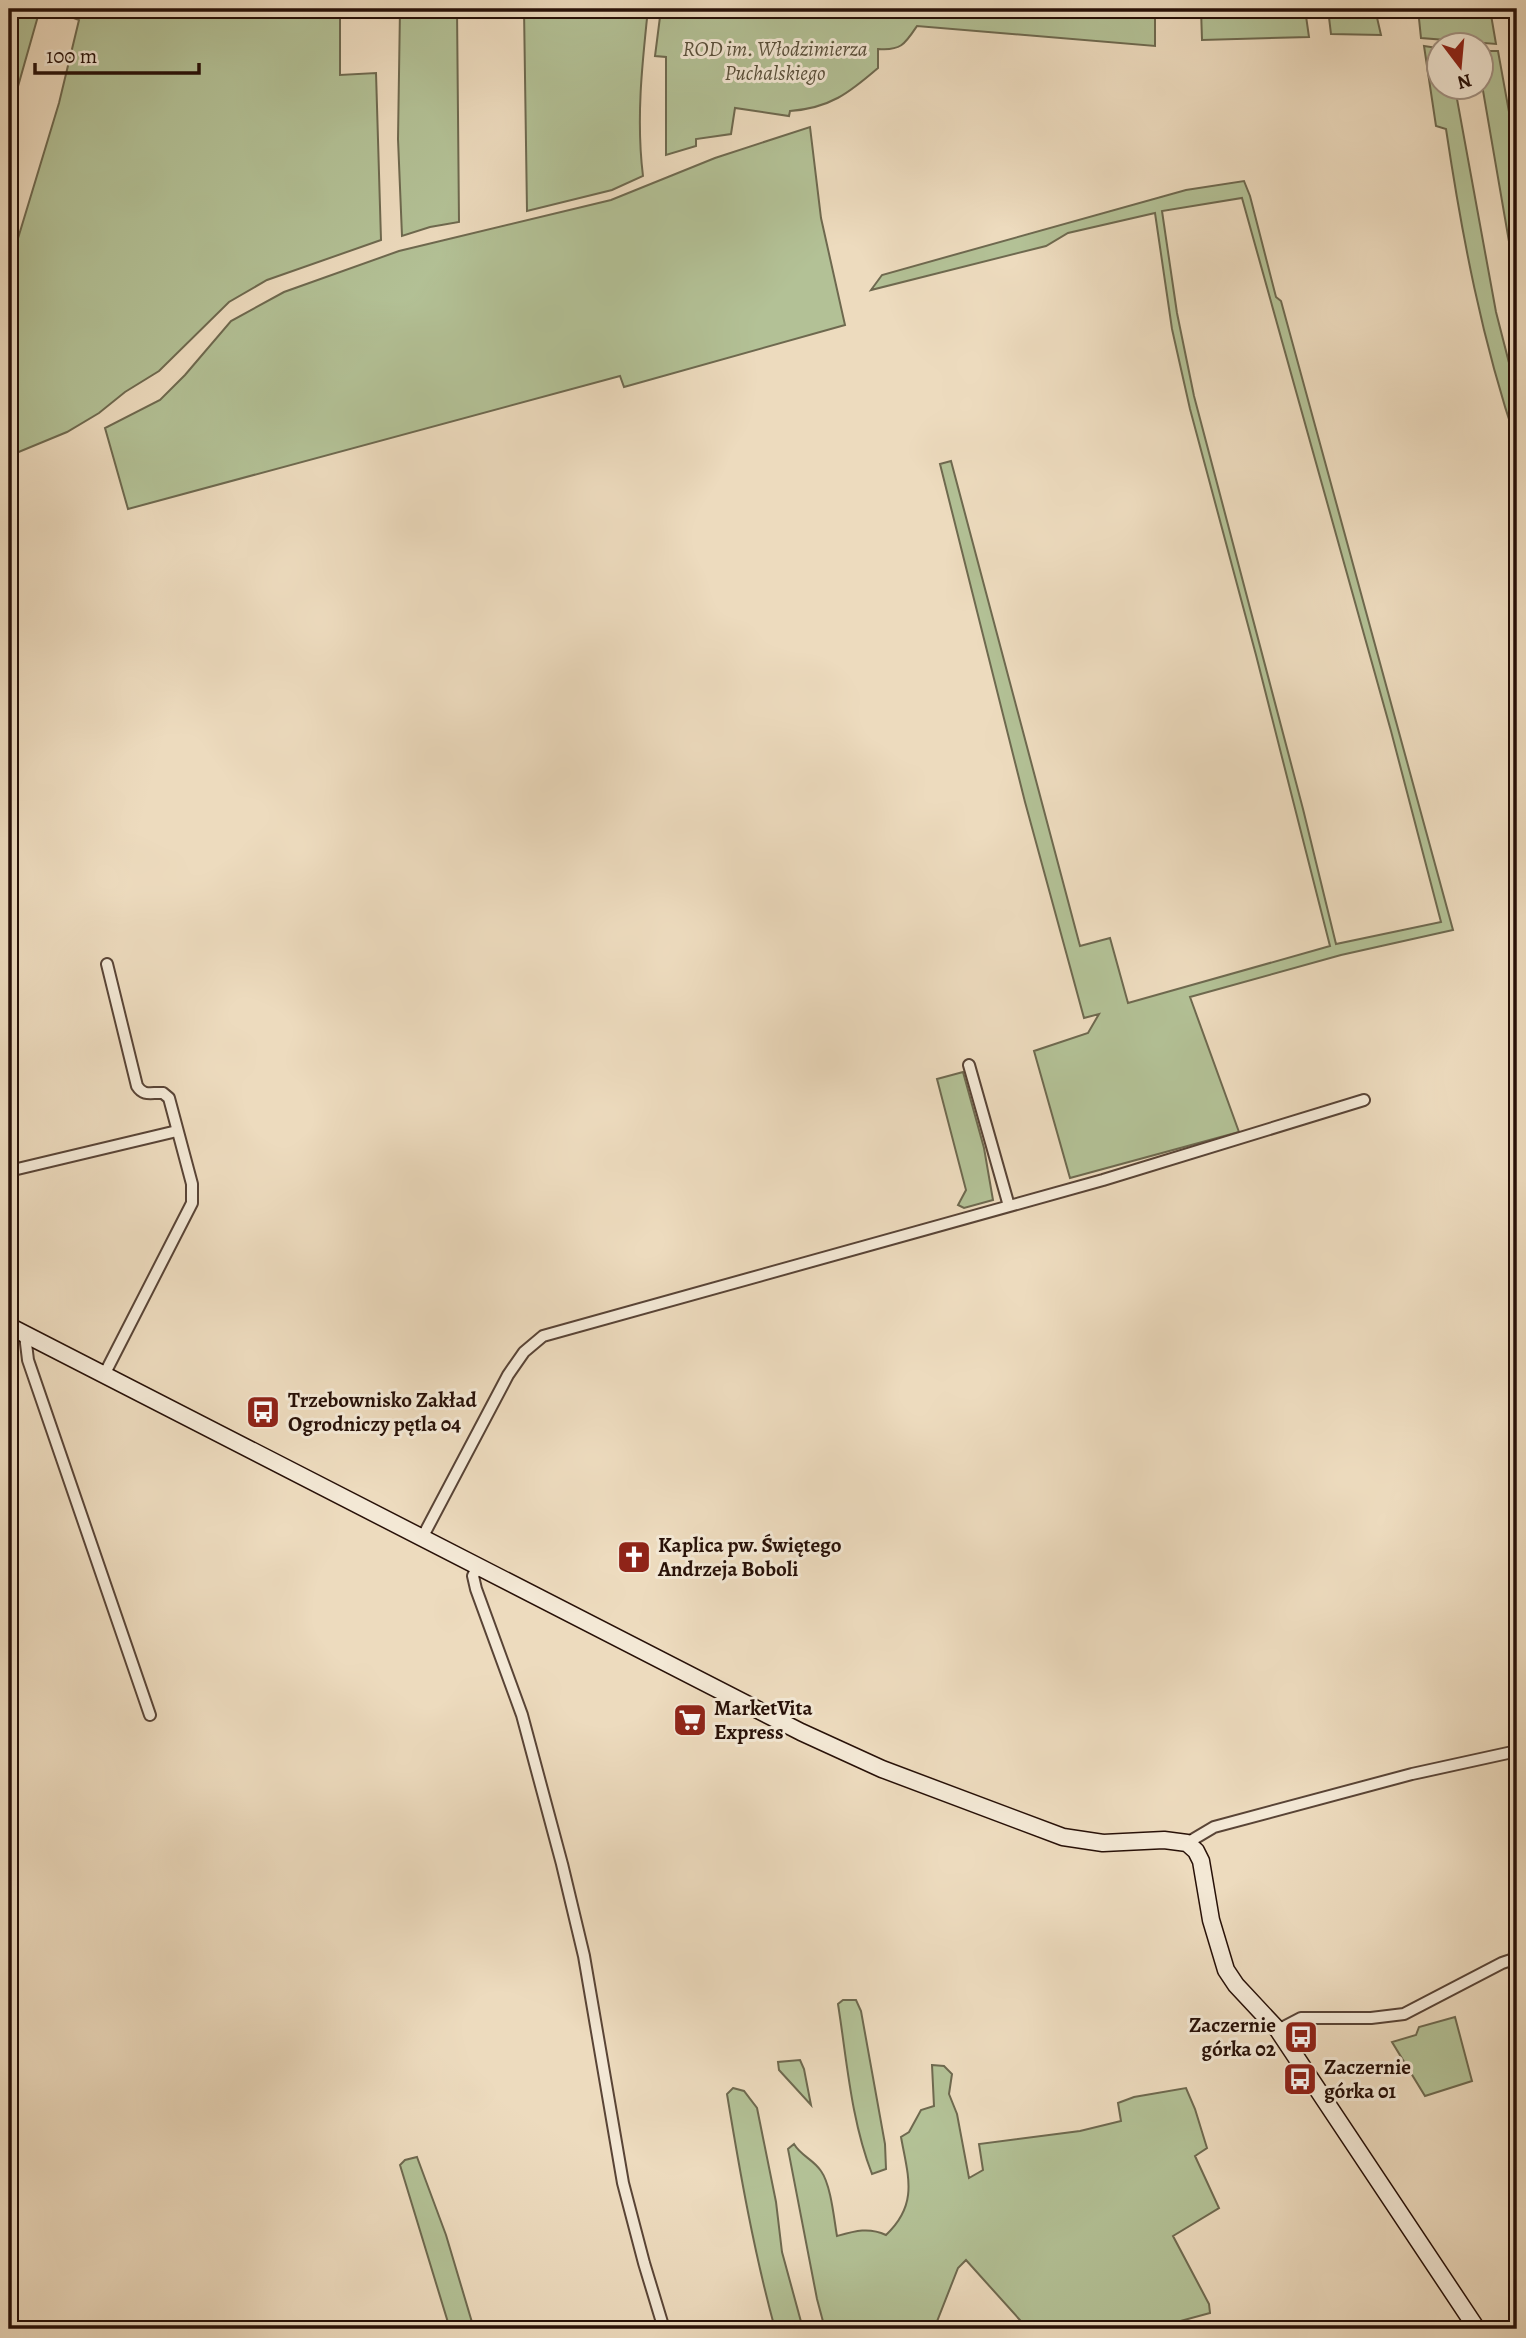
<svg xmlns="http://www.w3.org/2000/svg" width="1526" height="2338" font-family="Alegreya,serif">
	<style>
		.green { fill: #b3c196; stroke: #6e694f; stroke-width: 2; fill-rule: evenodd }
		.lines { fill: none; stroke-linecap: round; stroke-linejoin: round }
		.street-casing { stroke: #594436; stroke-width: 14 }
		.secondary-casing { stroke: #281108; stroke-width: 19 }
		.street { stroke: #f3e8d5; stroke-width: 10 }
		.secondary { stroke: #f3e8d5; stroke-width: 16 }
		.labels { text-anchor: middle; dominant-baseline: central; stroke-width: 6; stroke-linejoin: round; paint-order: stroke }
		.park-label { font-size: 21px; font-style: italic; fill: #594f3a; stroke: #f3e8d5 }
		.poi-label { font-size: 21px; font-weight: bold; fill: #281108; stroke: #f3e8d5; text-anchor: start }
	</style>
	<rect width="100%" height="100%" fill="#eddbbe"/>
	<filter id="stains"><feTurbulence type="fractalNoise" baseFrequency=".00286" numOctaves="4"/><feColorMatrix values="0 0 0 0 .2 0 0 0 0 .09 0 0 0 0 .02 0 0 0 .5 -.17"/></filter>
	<radialGradient id="worn" r=".72"><stop offset=".6" stop-color="#630" stop-opacity="0"/><stop offset="1" stop-color="#630" stop-opacity=".3"/></radialGradient>
	<path class="green" d="M9 9H40L9 118Z
		M50 9H340V75L376 73 381 240 267 280 229 302 159 371 125 392 99 413 67 432 9 456V268L59 103 79 20Z
		M400 9H457L459 222 430 227 402 236 398 139Z
		M524 9H648C642 65 636 120 643 176L612 190 527 211Z
		M661 9H1155V46L917 26C905 44 901 51 878 49V68C849 93 830 108 790 111L789 116 735 108 731 134 696 139V146L666 155V57L655 56Z
		M1201 9H1305L1309 37 1202 40Z
		M1328 9H1375L1381 35 1331 34Z
		M1418 9H1490L1496 44 1421 38Z
		M1424 46 1438 48V88H1455L1496 312 1517 394V444C1482 341 1462 236 1446 129L1436 126Z
		M1480 51H1498L1517 156V288L1481 79Z
		M810 127 821 218 845 325 624 387 620 376 128 509 105 428 160 400 185 375 231 321 284 292 399 251 611 200 715 158Z
		M1244 181 1250 196 1276 297 1281 301 1453 930 1341 955 1190 997 1239 1132 1070 1178 1034 1051 1088 1033 1099 1014 1084 1018 1025 802 940 464 951 461 1080 946 1110 938 1128 1003 1330 946 1256 655 1190 409 1172 329 1155 213 1068 233 1046 246 871 290 882 275 1186 190ZM1242 198 1391 731 1441 922 1336 944 1303 809 1194 396 1177 313 1162 211Z
		M963 1072 984 1148 993 1200 964 1208 958 1205 966 1190 937 1079Z
		M843 2000H856L861 2011 885 2144 886 2169 872 2174C851 2120 847 2061 838 2004Z
		M1455 2017 1472 2081 1425 2096 1392 2042 1416 2035 1419 2027Z
		M800 2060 804 2069 811 2105 779 2070 778 2062Z
		M932 2065 944 2066 952 2074 949 2094 957 2114 969 2178 983 2170 979 2144 1080 2131 1121 2121 1118 2103 1134 2097 1186 2088 1195 2109 1207 2148 1195 2156 1219 2208 1173 2236 1209 2304 1210 2313 1151 2329H1028L966 2260 958 2268 934 2329H825L817 2299 788 2149 794 2144C801 2156 813 2159 821 2171 831 2185 834 2219 837 2236 855 2231 869 2227 886 2235 919 2204 908 2176 901 2137L909 2132 921 2110 934 2106Z
		M733 2088 744 2091 757 2108 776 2202 782 2252 803 2329H775C754 2252 740 2173 727 2094Z
		M417 2157 446 2235 474 2329H450L400 2165 405 2160Z"/>
	<g class="lines">
		<g class="street-casing">
			<path id="street" d="M969 1065 1009 1206
				M9 1171 177 1131
				M25 1335 28 1360 150 1715
				M104 1375 192 1203V1184L169 1098 163 1093C152 1092 144 1097 137 1086L107 964
				M422 1538 508 1375 524 1352 543 1336 1103 1180 1364 1100
				M478 1566 473 1576 476 1589 522 1715 562 1864 584 1956 623 2183 644 2263 664 2329
				M1187 1843 1214 1827 1412 1774 1517 1751
				M1278 2030 1301 2018H1371L1404 2014 1502 1963 1517 1958"/>
		</g>
		<g class="secondary-casing">
			<path id="secondary" d="M9 1326 801 1732 882 1769 1063 1837 1103 1843 1164 1840 1187 1843 1196 1851 1201 1861 1211 1920 1226 1970 1236 1985 1278 2030 1477 2329"/>
		</g>
		<use href="#street" class="street"/>
		<use href="#secondary" class="secondary"/>
	</g>
	<defs>
		<g id="bus-square" transform="scale(1.75)"><rect x="-9" y="-9" width="18" height="18" rx="4" fill="#8f2418" stroke="#f3e8d5"/><path d="M-5-6H5V4H4V6H2V4H-2V6H-4V4H-5ZM-3.5-4V0h7V-4ZM-3.5 1.2v1.5H-2V1.2ZM2 1.2v1.5H3.5V1.2Z" fill="#fff"/></g>
		<g id="church-square" transform="scale(1.75)"><rect x="-9" y="-9" width="18" height="18" rx="4" fill="#8f2418" stroke="#f3e8d5"/><path d="M-1.2-6h2.4v3.5h3.3v2.4h-3.3V6h-2.4V-.1h-3.3v-2.4h3.3Z" fill="#fff"/></g>
		<g id="supermarket-square" transform="scale(1.75)"><rect x="-9" y="-9" width="18" height="18" rx="4" fill="#8f2418" stroke="#f3e8d5"/><path d="M-6-5.5h2.5l.6 2H6L4.5 2H-2.5L-4.4-4H-6ZM-1.5 3.2a1.3 1.3 0 1 0 .1 0ZM3 3.2a1.3 1.3 0 1 0 .1 0Z" fill="#fff"/></g>
	</defs>
	<g fill-rule="evenodd">
		<use href="#bus-square" x="263" y="1412"/>
		<use href="#church-square" x="634" y="1557"/>
		<use href="#supermarket-square" x="690" y="1720"/>
		<use href="#bus-square" x="1301" y="2037"/>
		<use href="#bus-square" x="1300" y="2079"/>
	</g>
	<g class="labels">
		<g class="park-label">
			<text x="775" y="49">ROD im. Włodzimierza<tspan x="775" dy="24">Puchalskiego</tspan></text>
		</g>
		<g class="poi-label">
			<text x="288" y="1400">Trzebownisko Zakład<tspan x="288" dy="24">Ogrodniczy pętla 04</tspan></text>
			<text x="658" y="1545">Kaplica pw. Świętego<tspan x="658" dy="24">Andrzeja Boboli</tspan></text>
			<text x="714" y="1708">MarketVita<tspan x="714" dy="24">Express</tspan></text>
			<text x="1276" y="2025" text-anchor="end">Zaczernie<tspan x="1276" dy="24">górka 02</tspan></text>
			<text x="1324" y="2067">Zaczernie<tspan x="1324" dy="24">górka 01</tspan></text>
		</g>
	</g>
	<rect width="1526" height="2338" fill="none" stroke="#eddbbe" stroke-width="35"/>
	<rect x="10" y="10" width="1505" height="2317" fill="none" stroke="#281108" stroke-width="3.5"/>
	<rect x="18" y="18" width="1491" height="2303" fill="none" stroke="#281108" stroke-width="2"/>
	<g transform="translate(1460 66) rotate(164)"><circle r="33" fill="#f3e8d5" stroke="#a29283" stroke-width="2"/>
	<path d="M0-5L12 26L0 18L-12 26Z" fill="#8f2418"/>
	<text y="-10" font-size="19" font-weight="bold" text-anchor="middle" fill="#281108">N</text>
	</g>
	<path d="M35 63v10h164v-10" fill="none" stroke="#281108" stroke-width="3.5"/>
	<text x="46" y="63" font-size="21" fill="#281108" stroke="#f3e8d5" stroke-width="5" paint-order="stroke">100 m</text>
	<rect width="100%" height="100%" filter="url(#stains)"/>
	<rect width="100%" height="100%" fill="url(#worn)"/>
</svg>
